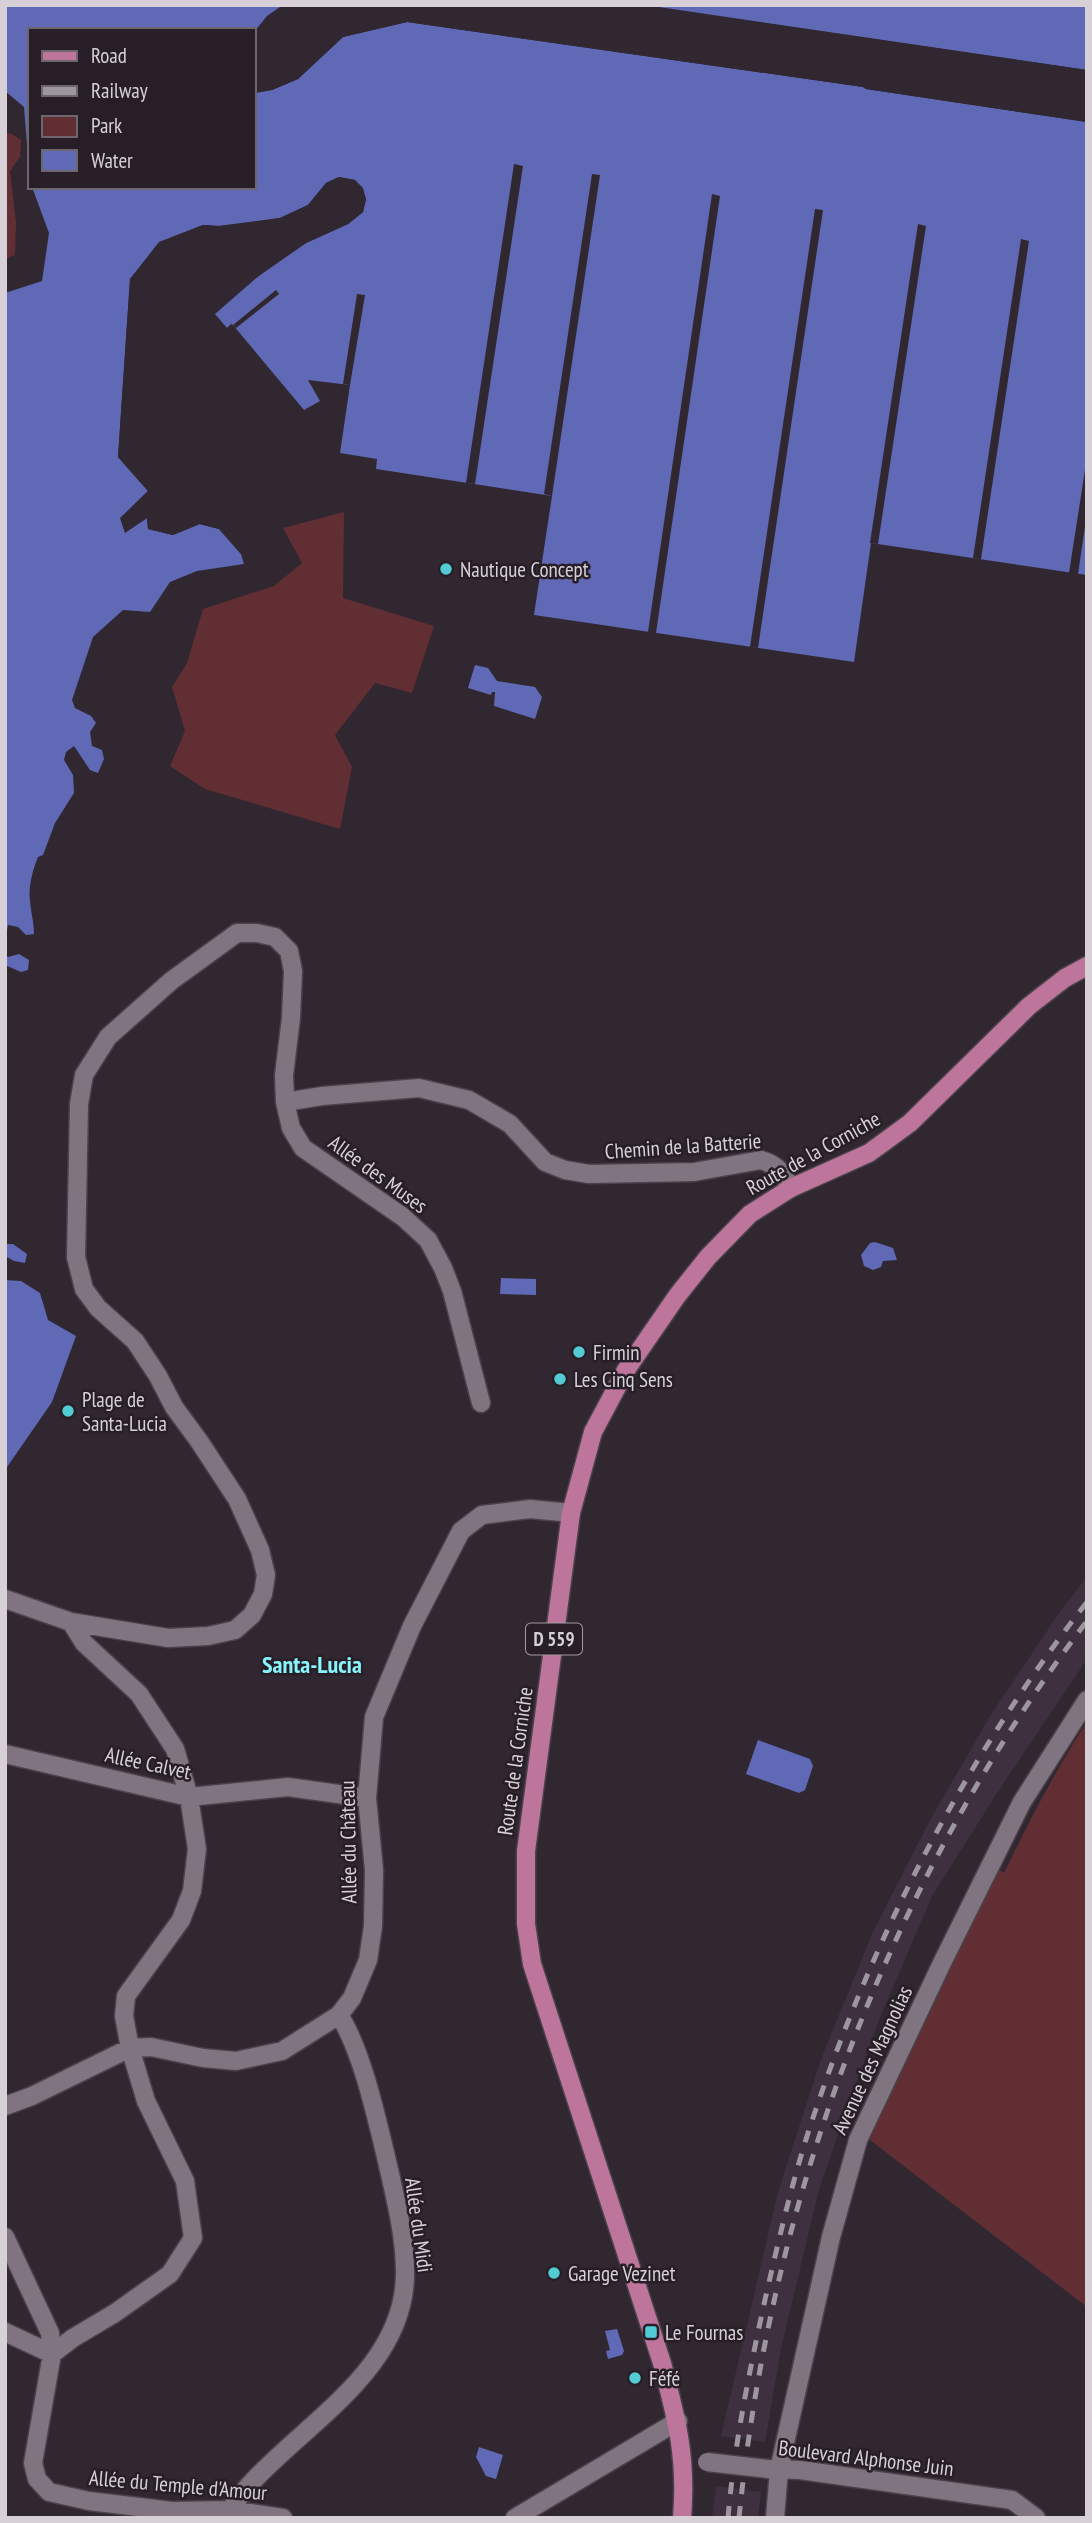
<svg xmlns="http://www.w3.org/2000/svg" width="1092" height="2523" font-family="'PT Sans Narrow',sans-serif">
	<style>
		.built { fill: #3e303e }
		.green { fill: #612f33 }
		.water { fill: #5f69b6 }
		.pier { fill: #312731 }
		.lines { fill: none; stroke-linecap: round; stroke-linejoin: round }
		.minor-casing { stroke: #4a424a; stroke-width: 21 }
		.tertiary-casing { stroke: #4a424a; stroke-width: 21 }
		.primary-casing { stroke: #4a424a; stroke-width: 21 }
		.minor { stroke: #807480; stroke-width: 18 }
		.tertiary { stroke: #807480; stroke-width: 18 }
		.primary { stroke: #bd759b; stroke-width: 18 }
		.rail { stroke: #9e969e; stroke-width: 5; stroke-dasharray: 12 12; stroke-linecap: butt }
		.tertiary-bridge-casing { stroke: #4a424a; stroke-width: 21; stroke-linecap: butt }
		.tertiary-bridge { stroke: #807480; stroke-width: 18 }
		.poi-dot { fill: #51ccd4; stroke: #271e27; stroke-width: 2.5 }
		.labels { text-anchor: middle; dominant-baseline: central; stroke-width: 5; stroke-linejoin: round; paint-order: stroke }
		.shield { fill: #271e27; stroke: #a29ba2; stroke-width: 2 }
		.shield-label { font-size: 19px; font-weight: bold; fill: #d7d1d7 }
		.poi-label { font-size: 21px; fill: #d7d1d7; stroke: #271e27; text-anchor: start }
		.street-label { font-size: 21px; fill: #d7d1d7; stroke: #271e27 }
		.quarter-label { font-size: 24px; font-weight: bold; fill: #88f4fb; stroke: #271e27 }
	</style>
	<rect width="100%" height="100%" fill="#312731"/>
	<path class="built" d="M1087 1576V1659L999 1790 932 1896 878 2022 819 2189 781 2349 765 2442 721 2436 778 2192 821 2059 872 1934 929 1822 990 1716 1057 1616Z
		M716 2486 761 2492 758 2518H712Z"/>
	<path class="green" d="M10 133 21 140 20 157 10 171 16 223 15 255 5 259V134Z
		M344 512 343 598 434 626 412 693 375 683 335 735 352 767 340 829 205 789 170 766 185 731 172 687 187 663 203 609 274 586 302 563 283 528Z
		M1087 1722V2307L870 2140 881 2104 998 1869 1004 1873C1029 1821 1055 1771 1087 1722Z"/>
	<path class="water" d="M5 5H283L267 16 254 32V30H30V182L24 107 5 91Z
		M645 5H1087V70Z
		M407 22 863 87 866 89 1087 122V575L871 543 854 662 534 615 552 496 376 469 377 459 340 453 350 385 308 380 320 401 304 410 233 325 231 324 227 328 215 314 263 272 306 243 348 224 363 212 366 199 355 180 339 177 326 183 308 205 280 218 219 226 203 225 160 242 130 279 118 457 148 491 121 518 125 532 147 518 148 529 173 535 199 524 219 529 241 554 244 564 197 571 170 582 150 612 123 610 93 637 72 700 75 708 91 716 96 723 90 732 92 746 102 750 104 759 98 773 90 770 74 746 66 752 64 760 73 775 74 793 55 823 43 855 38 857C33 869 28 887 30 901 31 913 34 922 34 934L26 935 18 927 8 925 6 935 5 293 42 281 49 233 32 187H254V93L272 90 298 79 343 37Z
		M475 665 488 668 497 681 535 687 542 697 535 719 494 706 495 692H492L491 695 468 688Z
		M19 954 29 960 28 970 21 972 5 965V955L8 957Z
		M875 1242 893 1248 897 1260 883 1261 881 1267 873 1270 864 1266 861 1255 870 1243Z
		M7 1244H13L27 1254 25 1263 14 1261 5 1256Z
		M501 1278 536 1279V1295L500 1294Z
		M5 1280 21 1281 40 1293 48 1320 76 1336 52 1402 5 1470Z
		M758 1740 810 1759 813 1766 805 1790 799 1793 746 1774Z
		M617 2329 624 2351 622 2355 608 2359 606 2351 610 2350 605 2331Z
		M479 2447 503 2455 496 2479 486 2476 476 2457Z"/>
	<path class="pier" d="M641 5 1087 70V73L644 9Z
		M407 19 864 83 867 86 1087 118V122L866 89 863 87 407 22 343 37 298 79 272 90 254 93V90L271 87 296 76 342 34Z
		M514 164 523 166 475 484 466 483Z
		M592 174 600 175 552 496 544 494Z
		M339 177 355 180 363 188 366 199 363 212 348 224 306 243 256 278 253 275 261 269 304 240 346 221 360 210 363 199 359 190 353 183 339 181 328 185 309 208 282 221 219 229H204L184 235 162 245 133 281 122 456 152 492 124 519 127 527 147 515 151 517V526L173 531 200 520 221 527 244 552 241 554 219 529 200 524 173 535 148 529 147 518 125 533 120 518 148 491 118 457 130 279 159 242 203 225 219 226 280 218 308 205 326 183Z
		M712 194 720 196 656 633H652L648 632Z
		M815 209 823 210 758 648 750 647Z
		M918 224 926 226 878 544 870 543Z
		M1021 239 1029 241 981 559H978L973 558Z
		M276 290 279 294 236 328 233 325Z
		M357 294 365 295 350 385 343 384Z
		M1087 457V513L1078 574 1069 573Z"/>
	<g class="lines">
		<g class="minor-casing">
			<path id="minor" d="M285 1102 322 1096 419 1088 469 1100 510 1124 545 1162 565 1170 589 1174 694 1172 761 1160C778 1165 783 1173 791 1188
				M5 1599 71 1622 168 1638 208 1636 235 1630 252 1615 263 1594 266 1575 260 1550 237 1499 199 1441 174 1407 158 1376 135 1341 98 1308 84 1289 76 1257 79 1104 84 1075 108 1037 171 981 237 933H257L275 937 289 951 293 971 291 1018 284 1075 285 1102 291 1128 303 1148 403 1217 428 1240 443 1268 452 1291 481 1403
				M5 1754 189 1797 288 1787 367 1798
				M5 2106 32 2096 130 2048 151 2047 203 2058 236 2061 282 2051 339 2015 352 1998 368 1960 373 1926 374 1870 367 1798 374 1717 412 1626 461 1531 482 1515 530 1509 571 1513
				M5 2237 50 2333 52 2354 33 2463 37 2479 49 2492 89 2501 172 2511 230 2510 283 2518
				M5 2332 52 2354 73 2338 115 2313 170 2274 193 2238 185 2181 146 2101 130 2048 124 2016 126 1996 181 1920 192 1891 197 1849 189 1797 175 1749 139 1694 84 1643 71 1622
				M230 2510C237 2501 244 2490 253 2481 310 2420 406 2366 405 2272 405 2235 395 2197 387 2161 377 2120 362 2050 339 2015
				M515 2518 678 2421
				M775 2518 779 2470 831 2237 858 2140 942 1963 1022 1802 1087 1700"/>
		</g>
		<g class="tertiary-casing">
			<path id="tertiary" d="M768 2469 800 2470 1012 2500 1036 2518"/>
		</g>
		<g class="primary-casing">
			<path id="primary" d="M682 2518C687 2458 677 2420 662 2363L532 1964 526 1924V1851L571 1513 593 1432 626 1370 677 1296 708 1257 750 1214 791 1188 869 1153 910 1123 1029 1006 1065 978 1087 966"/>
		</g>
		<use href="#minor" class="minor"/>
		<use href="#tertiary" class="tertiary"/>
		<use href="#primary" class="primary"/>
		<path class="rail" d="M728 2518C734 2446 749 2374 764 2304 779 2239 794 2172 816 2109 877 1928 969 1753 1087 1602
			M739 2518C771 2196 891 1878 1087 1621"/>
		<g class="tertiary-bridge-casing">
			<path id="tertiary-bridge" d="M707 2462 768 2469"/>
		</g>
		<use href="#tertiary-bridge" class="tertiary-bridge"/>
	</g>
	<g class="poi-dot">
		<circle cx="446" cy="569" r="7"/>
		<circle cx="579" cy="1352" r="7"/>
		<circle cx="560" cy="1379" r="7"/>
		<circle cx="68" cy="1411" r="7"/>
		<circle cx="554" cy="2273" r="7"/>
		<rect x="644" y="2325" width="14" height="14" rx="3.5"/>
		<circle cx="635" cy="2378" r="7"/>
	</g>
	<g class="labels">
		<rect class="shield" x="526" y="1623.5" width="56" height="31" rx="5"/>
		<g class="shield-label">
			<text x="554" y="1639">D 559</text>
		</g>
		<g class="poi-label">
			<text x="460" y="569">Nautique Concept</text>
			<text x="593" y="1352">Firmin</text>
			<text x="574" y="1379">Les Cinq Sens</text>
			<text x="82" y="1399">Plage de<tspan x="82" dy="24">Santa-Lucia</tspan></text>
			<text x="568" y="2273">Garage Vezinet</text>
			<text x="665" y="2332">Le Fournas</text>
			<text x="649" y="2378">Féfé</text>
		</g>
		<g class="street-label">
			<text transform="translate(683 1146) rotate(-4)">Chemin de la Batterie</text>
			<text transform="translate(813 1153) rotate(-29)">Route de la Corniche</text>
			<text transform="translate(378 1174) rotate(36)">Allée des Muses</text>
			<text transform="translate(515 1761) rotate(-82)">Route de la Corniche</text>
			<text transform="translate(148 1763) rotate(12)">Allée Calvet</text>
			<text transform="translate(348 1842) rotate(-91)">Allée du Château</text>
			<text transform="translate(872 2060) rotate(-65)">Avenue des Magnolias</text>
			<text transform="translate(419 2225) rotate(82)">Allée du Midi</text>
			<text transform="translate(866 2458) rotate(7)">Boulevard Alphonse Juin</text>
			<text transform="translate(178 2485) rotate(5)">Allée du Temple d'Amour</text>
		</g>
		<g class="quarter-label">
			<text x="312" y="1664">Santa-Lucia</text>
		</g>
	</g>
	<rect width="1092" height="2523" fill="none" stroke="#d7d1d7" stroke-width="14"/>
	<rect x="28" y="28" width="228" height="161" fill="#271e27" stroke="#6d666d" stroke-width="2"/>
	<rect x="42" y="51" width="35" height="10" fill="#bd759b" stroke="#6d666d" stroke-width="2"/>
	<text x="91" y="63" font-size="21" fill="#d7d1d7">Road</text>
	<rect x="42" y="86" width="35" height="10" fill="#9e969e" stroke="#6d666d" stroke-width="2"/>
	<text x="91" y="98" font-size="21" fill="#d7d1d7">Railway</text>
	<rect x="42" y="116" width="35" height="21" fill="#612f33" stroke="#6d666d" stroke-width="2"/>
	<text x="91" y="133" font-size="21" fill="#d7d1d7">Park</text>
	<rect x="42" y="150" width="35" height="21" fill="#5f69b6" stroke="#6d666d" stroke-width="2"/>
	<text x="91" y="168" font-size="21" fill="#d7d1d7">Water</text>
</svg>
